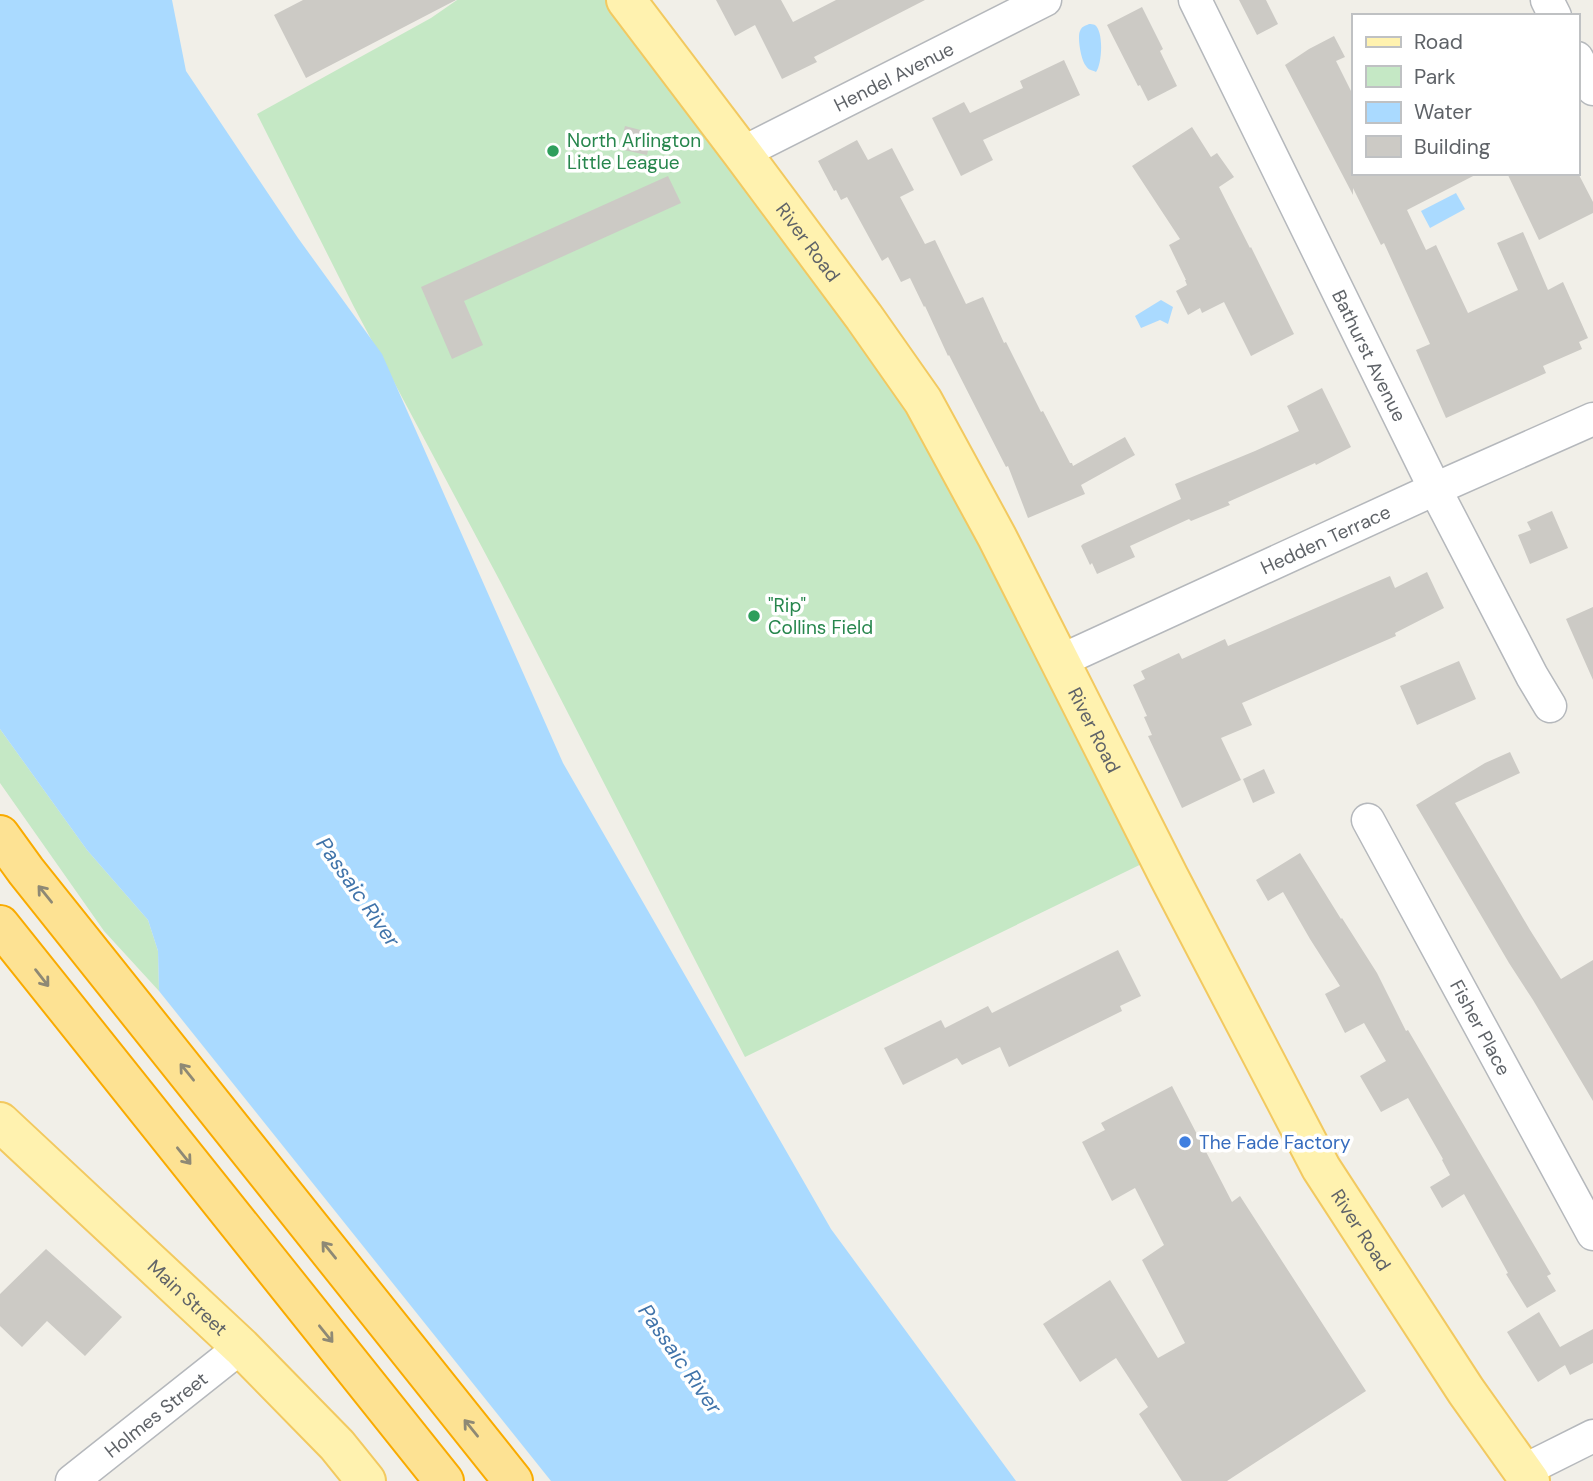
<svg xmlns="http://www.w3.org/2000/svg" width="1593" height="1481" font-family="'DM Sans',sans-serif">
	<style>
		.green { fill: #c5e8c5 }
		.water { fill: #aadaff }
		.building { fill: #cccac5 }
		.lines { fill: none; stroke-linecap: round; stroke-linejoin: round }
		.minor-casing { stroke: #b5b8bc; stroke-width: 35 }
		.major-casing { stroke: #f2c960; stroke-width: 42 }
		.highway-casing { stroke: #f9ab00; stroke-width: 42 }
		.minor { stroke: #fff; stroke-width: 32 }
		.major { stroke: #fff2af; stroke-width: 38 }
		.highway { stroke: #fde293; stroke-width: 38 }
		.oneway { stroke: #8e8975 }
		.leisure-dot { fill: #2e9e5b; stroke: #fff; stroke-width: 2.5 }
		.shop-dot { fill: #3f7fe0; stroke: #fff; stroke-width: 2.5 }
		.labels { text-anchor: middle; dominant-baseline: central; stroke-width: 7; stroke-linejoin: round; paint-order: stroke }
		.street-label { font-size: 19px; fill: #5f6368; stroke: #fff }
		.leisure-label { font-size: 19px; fill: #27864d; stroke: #fff; text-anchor: start }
		.shop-label { font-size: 19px; fill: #366cbe; stroke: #fff; text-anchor: start }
		.water-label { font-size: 21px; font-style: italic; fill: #4174aa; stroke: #fff }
	</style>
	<rect width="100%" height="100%" fill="#f1efe8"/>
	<path class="green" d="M457 0H626L864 317 1158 856 745 1057 501 583 354 307 257 114 431 18Z
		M0 729 87 850 148 920 158 951 159 991 104 931 0 783Z"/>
	<path class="water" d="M0 0H172L186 71 298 238 382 354 563 763 831 1229 1016 1481H551L159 991 158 951 148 920 87 850 0 729Z
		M1089 24C1091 24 1093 24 1095 25 1104 32 1102 64 1096 72 1092 70 1088 70 1086 66 1081 61 1077 37 1080 31 1082 26 1085 26 1089 24Z
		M1456 193 1465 209 1430 228 1421 211Z
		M1161 300 1173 307 1168 324 1160 320 1141 328 1135 316Z"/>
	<path class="building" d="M303 0H456L306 78 274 15Z
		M716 0H781L793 22 836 0H925L814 57 817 62 782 79 755 25 735 36Z
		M1239 0H1266L1278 24 1257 35Z
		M1142 7 1163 49 1160 51 1177 86 1148 101 1140 85 1138 86 1107 25Z
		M1334 36 1345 57 1336 61 1353 95V173H1479L1407 210 1426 250 1436 245 1468 313 1518 290 1497 243 1523 232 1548 290 1563 282 1588 338 1579 342 1582 349 1543 366 1546 373 1446 418 1416 350 1430 344 1384 243 1381 245 1353 188V195L1285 65 1309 49Z
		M1064 60 1080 95 983 140 993 160 961 176 932 118 964 102 970 113 1023 88 1020 81Z
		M625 126 652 133 647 155 619 149Z
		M1192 127 1211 157 1217 153 1234 177 1219 187 1250 248 1251 247 1294 334 1251 356 1224 302 1202 313 1200 308 1188 315 1176 291 1187 285 1185 280H1186L1169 245 1180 239 1132 166Z
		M857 140 868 160 892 148 914 190 900 197 925 244 935 240 966 304 983 297 1004 343 1006 342 1041 412 1043 411 1070 463H1072L1073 466 1125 437 1135 455 1081 485 1085 494 1028 518 1008 466 1006 467 949 355 948 356 925 306 924 307 910 278 901 282 888 257 882 261 847 197 841 200 836 190 834 191 818 161Z
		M1507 173H1578L1593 202V213L1539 240Z
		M668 176 681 203 464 301 483 345 452 359 421 287Z
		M1322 388 1351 447 1316 465 1315 463 1228 502 1230 505 1191 521 1189 519 1130 546 1135 557 1097 574 1092 563 1090 565 1081 546 1083 544 1181 499 1175 484 1255 451 1299 431 1287 406Z
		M1552 511 1568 548 1530 564 1518 535 1531 530 1527 522Z
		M1427 572 1444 608 1395 633 1396 636 1242 703 1252 725 1221 738 1241 780 1182 808 1148 736 1152 735 1144 717 1147 716 1133 685 1145 679 1141 671 1179 653 1182 659 1225 639 1228 646 1390 576 1395 588Z
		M1593 607V680L1566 619Z
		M1459 661 1476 699 1417 725 1400 686Z
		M1510 752 1520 773 1455 803 1530 930 1561 979 1593 960V1101L1533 1000 1509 963 1416 805 1485 763Z
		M1264 769 1275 793 1253 803 1243 779Z
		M1300 853 1341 919 1342 918 1377 973 1406 1031 1408 1030 1551 1274 1547 1276 1556 1291 1527 1308 1506 1274 1508 1273 1464 1194 1442 1208 1430 1187 1450 1175 1442 1160 1443 1159 1408 1098 1381 1112 1360 1076 1386 1061 1364 1023 1345 1033 1325 994 1340 986 1310 939 1283 892 1268 901 1256 880Z
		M1118 950 1141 996 1120 1006 1122 1011 1009 1067 1000 1047 962 1065 957 1058 903 1085 884 1048 941 1020 945 1028 988 1006 992 1013Z
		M1172 1086 1232 1202 1240 1196 1366 1391 1227 1481H1182L1139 1414 1148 1407 1116 1358 1080 1382 1043 1324 1110 1280 1158 1358 1185 1343 1142 1260 1164 1245 1135 1188 1112 1201 1082 1142 1105 1130 1101 1123Z
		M46 1249 122 1317 85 1356 47 1321 22 1347 0 1326V1294Z
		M1539 1312 1560 1347 1593 1329V1363L1570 1375 1565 1365 1538 1382 1507 1332Z"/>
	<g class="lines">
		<g class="minor-casing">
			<g id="minor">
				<path id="s1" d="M1195 0 1435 489 1532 676 1550 706"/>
				<path d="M1547 0 1555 16"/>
				<path d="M1577 58 1593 89"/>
				<path id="s2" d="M742 153 1045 0"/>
				<path id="s3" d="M1060 661 1435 489 1593 419"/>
				<path id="s4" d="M1368 820 1593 1234"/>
				<path d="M1523 1471 1593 1436"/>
				<path id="s5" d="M72 1481 241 1347"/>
			</g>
		</g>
		<g class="major-casing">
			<g id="major">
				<path id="s6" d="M626 0 742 153 864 317 923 401 997 537 1169 877 1321 1168 1466 1391 1530 1481"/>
				<path id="s7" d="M0 1122 241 1347 337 1445 366 1481"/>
			</g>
		</g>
		<g class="highway-casing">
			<path id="highway" d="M0 835 26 871 513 1481
				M0 925 444 1481"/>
		</g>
		<use href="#minor" class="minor"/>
		<use href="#major" class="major"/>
		<use href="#highway" class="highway"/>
	</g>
	<defs><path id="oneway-shaft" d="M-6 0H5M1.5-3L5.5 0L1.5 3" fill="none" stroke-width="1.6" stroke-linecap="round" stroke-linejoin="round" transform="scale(1.75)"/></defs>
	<g class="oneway">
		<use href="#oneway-shaft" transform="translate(45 894) rotate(-129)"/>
		<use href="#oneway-shaft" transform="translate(42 978) rotate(52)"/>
		<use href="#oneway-shaft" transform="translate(187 1072) rotate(-129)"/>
		<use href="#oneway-shaft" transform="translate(184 1156) rotate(51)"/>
		<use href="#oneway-shaft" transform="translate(329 1250) rotate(-129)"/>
		<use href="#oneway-shaft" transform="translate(326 1334) rotate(51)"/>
		<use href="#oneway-shaft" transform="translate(471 1428) rotate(-129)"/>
	</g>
	<g class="leisure-dot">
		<circle cx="553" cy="151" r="7"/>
		<circle cx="754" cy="616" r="7"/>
	</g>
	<circle class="shop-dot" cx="1185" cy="1142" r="7"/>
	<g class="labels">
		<g class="street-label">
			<text stroke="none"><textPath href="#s2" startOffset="170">Hendel Avenue</textPath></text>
			<text stroke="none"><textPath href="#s6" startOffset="303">River Road</textPath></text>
			<text stroke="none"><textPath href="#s1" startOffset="396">Bathurst Avenue</textPath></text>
			<text stroke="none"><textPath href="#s3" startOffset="292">Hedden Terrace</textPath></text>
			<text stroke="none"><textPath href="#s6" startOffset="870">River Road</textPath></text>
			<text stroke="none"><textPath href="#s4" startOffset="236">Fisher Place</textPath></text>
			<text stroke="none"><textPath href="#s6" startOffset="1437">River Road</textPath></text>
			<text stroke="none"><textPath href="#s7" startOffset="257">Main Street</textPath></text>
			<text stroke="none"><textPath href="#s5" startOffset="107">Holmes Street</textPath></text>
		</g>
		<g class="leisure-label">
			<text x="567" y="140">North Arlington<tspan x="567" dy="22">Little League</tspan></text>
			<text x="768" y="605">"Rip"<tspan x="768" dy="22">Collins Field</tspan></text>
		</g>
		<g class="shop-label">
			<text x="1199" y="1142">The Fade Factory</text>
		</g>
		<g class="water-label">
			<text transform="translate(358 892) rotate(55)">Passaic River</text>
			<text transform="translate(680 1359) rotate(55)">Passaic River</text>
		</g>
	</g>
	<rect x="1352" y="14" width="228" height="161" fill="#ffffff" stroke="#bfc1c3" stroke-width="2"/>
	<rect x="1366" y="37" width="35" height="10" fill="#fff2af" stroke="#bfc1c3" stroke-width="2"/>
	<text x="1414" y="49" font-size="21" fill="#5f6368">Road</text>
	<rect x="1366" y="66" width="35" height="21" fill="#c5e8c5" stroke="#bfc1c3" stroke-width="2"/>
	<text x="1414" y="84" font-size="21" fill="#5f6368">Park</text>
	<rect x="1366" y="102" width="35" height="21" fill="#aadaff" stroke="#bfc1c3" stroke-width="2"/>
	<text x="1414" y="119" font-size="21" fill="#5f6368">Water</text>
	<rect x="1366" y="136" width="35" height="21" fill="#cccac5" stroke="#bfc1c3" stroke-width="2"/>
	<text x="1414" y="154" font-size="21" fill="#5f6368">Building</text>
</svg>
